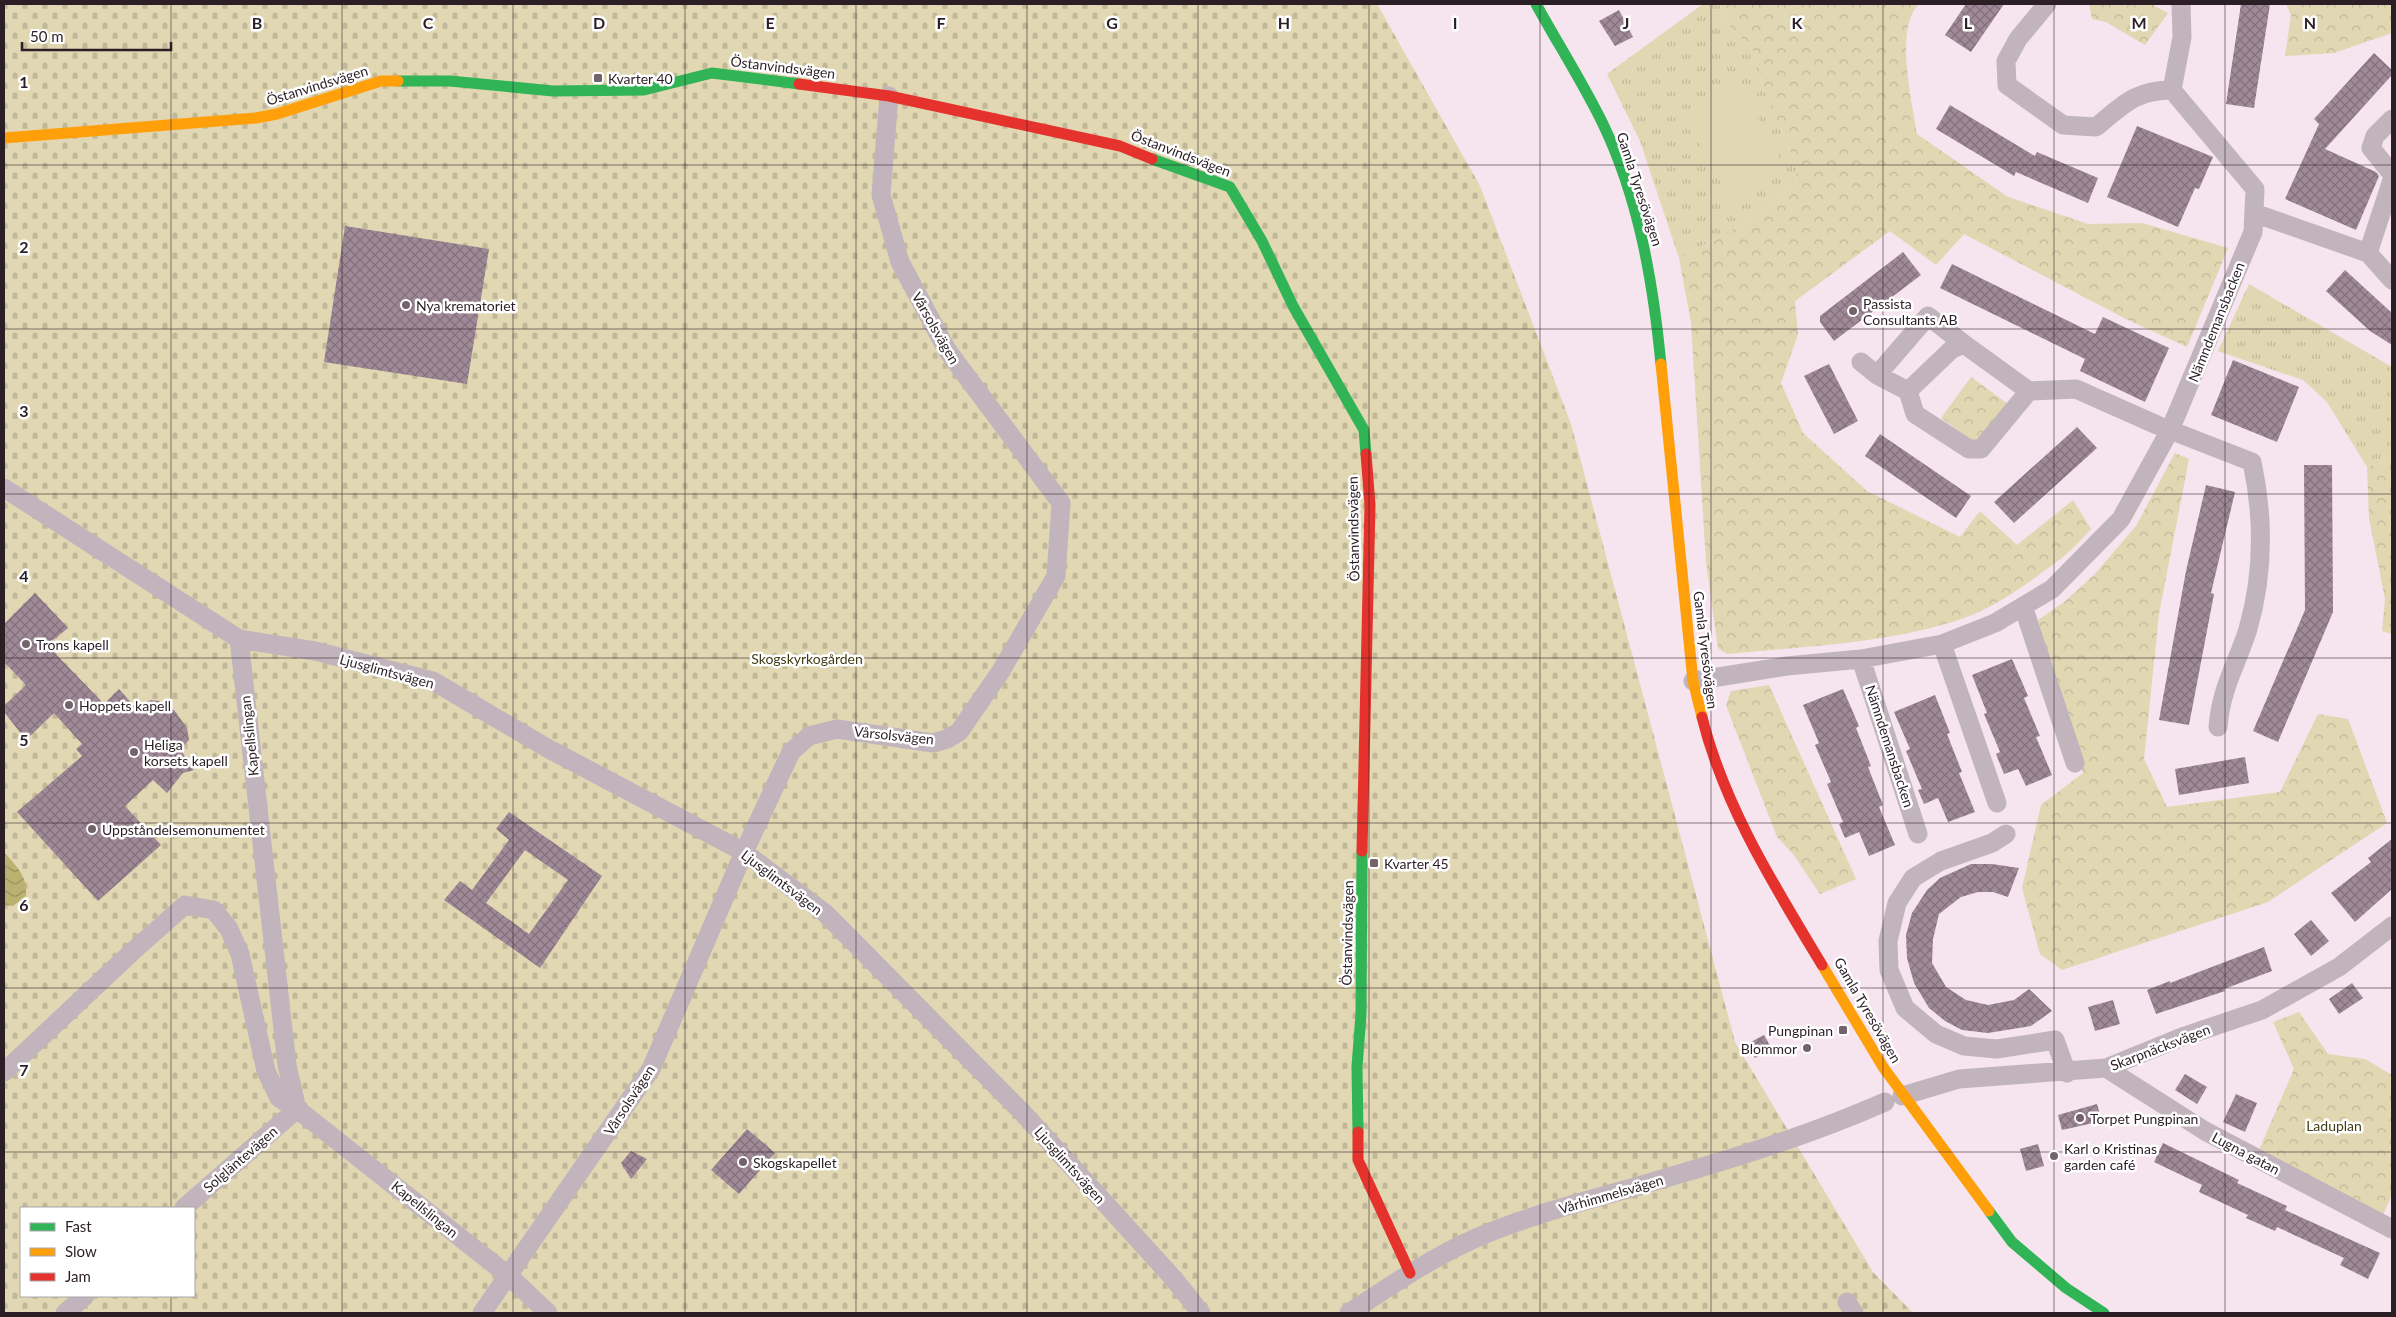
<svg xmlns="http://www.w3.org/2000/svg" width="2396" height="1317" font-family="Lato,sans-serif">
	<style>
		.grass { fill: url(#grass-tufts) }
		.forest { fill: url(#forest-crowns) }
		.cemetery { fill: url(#cemetery-stones); fill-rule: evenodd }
		.pitch { fill: #e1d7b2 }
		.water { fill: url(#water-waves) }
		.building { fill: url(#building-cross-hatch); fill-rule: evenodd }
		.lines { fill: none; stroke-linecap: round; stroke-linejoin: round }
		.street { stroke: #c2b4bc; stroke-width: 19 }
		.fast { stroke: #30b455; stroke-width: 11 }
		.slow { stroke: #ff9f0a; stroke-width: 11 }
		.jam { stroke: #e5322d; stroke-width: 11 }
		.grid { fill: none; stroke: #2b1e25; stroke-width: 1; stroke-opacity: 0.55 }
		.poi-dot { fill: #72636b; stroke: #fff; stroke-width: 2 }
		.labels { text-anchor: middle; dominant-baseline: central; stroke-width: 5; stroke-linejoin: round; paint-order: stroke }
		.street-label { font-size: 14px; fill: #2b1e25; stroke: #fff }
		.poi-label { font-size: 14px; fill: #2b1e25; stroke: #fff; text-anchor: start }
		.park-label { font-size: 14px; fill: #403e16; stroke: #fff }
		.grid-label { font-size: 16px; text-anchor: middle; font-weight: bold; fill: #2b1e25; stroke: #fff; stroke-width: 5; stroke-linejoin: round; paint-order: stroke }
	</style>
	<defs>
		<pattern id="grass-tufts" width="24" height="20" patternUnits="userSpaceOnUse" patternTransform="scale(1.25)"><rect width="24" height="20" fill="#e1d7b2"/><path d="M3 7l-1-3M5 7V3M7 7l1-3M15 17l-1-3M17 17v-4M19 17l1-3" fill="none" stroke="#c1b899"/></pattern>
		<pattern id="forest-crowns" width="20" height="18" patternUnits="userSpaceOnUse" patternTransform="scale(1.25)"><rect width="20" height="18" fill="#e1d7b2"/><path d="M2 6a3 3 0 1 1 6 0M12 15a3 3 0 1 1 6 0" fill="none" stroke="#c1b899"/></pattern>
		<pattern id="cemetery-stones" width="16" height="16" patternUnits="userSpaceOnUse" patternTransform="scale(1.25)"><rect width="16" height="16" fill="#e1d7b2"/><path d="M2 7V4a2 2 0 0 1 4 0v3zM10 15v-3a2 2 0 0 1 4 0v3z" fill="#c1b899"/></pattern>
		<pattern id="water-waves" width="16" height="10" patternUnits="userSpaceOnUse" patternTransform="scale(1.25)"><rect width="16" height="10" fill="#bbb272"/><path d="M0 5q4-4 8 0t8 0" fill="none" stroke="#98905d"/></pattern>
		<pattern id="building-cross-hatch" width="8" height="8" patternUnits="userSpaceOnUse" patternTransform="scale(1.25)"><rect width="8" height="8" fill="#a18a98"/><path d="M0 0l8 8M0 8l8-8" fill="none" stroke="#83707c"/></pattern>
	</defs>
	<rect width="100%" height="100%" fill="#f6e4ee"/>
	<path class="grass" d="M1703 4H1719L1726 22 1755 53 1763 87 1797 168 1795 185 1754 218 1679 258 1640 141 1607 74Z
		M2249 284 2392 367V460L2367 467 2327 402 2303 380 2218 351Z"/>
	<path class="forest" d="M1719 4H1919C1894 27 1912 102 1917 134L2008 197 2088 224 2142 223 2228 248 2187 347 2126 319 1964 234 1936 265 1890 231 1795 301 1798 334 1781 383 1803 433 1867 491 1960 537 1980 511 2017 545 2073 500 2091 529C2074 549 2061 559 2040 574 2017 591 1991 608 1964 618 1889 644 1806 646 1727 654L1718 648 1706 562 1691 323 1679 258 1754 218 1795 185 1797 168 1763 87 1755 53 1726 22Z
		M2089 4H2151L2168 13 2145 45 2106 22 2092 19Z
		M2286 4H2392V33L2334 53 2285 56 2291 15Z
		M1971 377 2008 404 1978 445 1941 418Z
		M2175 453 2189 459 2159 614 2144 759 2167 807 2280 792 2318 714 2348 719 2387 823 2268 902 2062 970 2040 954 2022 888 2041 805 2083 773 2038 620 2064 602 2094 575 2136 526Z
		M2392 460V634L2382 631 2385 599 2369 518 2367 467Z
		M1769 685 1856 879 1820 894 1793 854 1777 837 1726 705 1731 691Z
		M2299 1012 2328 1054 2365 1059 2392 1075V1195L2382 1217 2259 1150 2294 1069 2273 1022Z"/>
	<path class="cemetery" d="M4 4H1377L1480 186 1571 424 1735 1042 1873 1272 1913 1313H4ZM21 1208H194V1296H21Z"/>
	<path class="pitch" d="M1739 84 1787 172 1731 202 1683 114Z"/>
	<path class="water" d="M4 852C16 866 28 876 26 896L13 906 4 905Z"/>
	<path class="building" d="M1966 4H2004L1971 52 1945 35Z
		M2241 4H2270L2254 108 2226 104Z
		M1619 10 1633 37 1615 46 1599 21Z
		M2374 53 2392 70V75L2325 149 2376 172 2379 176 2356 230 2285 199 2319 124 2314 119Z
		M1950 105 2035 156 2037 152 2098 178 2088 203 2016 172 2014 176 1936 129Z
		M2137 126 2213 157 2199 189 2195 188 2178 227 2107 197Z
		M345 226 489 249 467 384 324 362Z
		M1903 252 1921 275 1834 341 1820 322V316Z
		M1952 264 2095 334 2103 317 2169 348 2145 402 2080 371 2085 359 1940 288Z
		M2345 270 2392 313V345L2370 331 2326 291Z
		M2233 360 2299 387 2277 442 2211 415Z
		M1829 364 1858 421 1834 434 1804 376Z
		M2077 427 2097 448 2014 523 1994 502Z
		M1880 434 1971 496 1956 518 1865 456Z
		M2304 465H2332L2333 612 2278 742 2253 731 2305 610Z
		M2206 485 2235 492 2211 593 2214 594 2189 725 2159 720 2186 571Z
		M35 593 68 628 47 645 104 704 119 689 136 708 151 700 159 701 174 710 187 728 189 740 180 749 194 770 183 773 167 793 153 780 125 806 161 845 98 901 17 812 82 756 76 749 82 744 54 713 26 740 4 712V706L26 685 4 662V624Z
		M2012 659 2028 696 2024 698 2040 736 2036 737 2052 775 2026 786 2018 769 2004 774 1996 754 2000 752 1984 714 1987 713 1972 675Z
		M1843 689 1859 726 1856 728 1871 766 1868 767 1883 805 1879 807 1895 845 1869 856 1859 832 1845 838 1839 824 1843 822 1827 784 1831 782 1815 745 1819 743 1803 705Z
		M1935 695 1950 733 1947 734 1962 772 1959 773 1975 812 1948 822 1938 798 1924 804 1918 790 1922 789 1906 751 1910 749 1894 712Z
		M2245 757 2249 783 2179 795 2175 769Z
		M509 812 602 876 540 968 444 900 460 881 472 890 509 840 496 829ZM525 850 568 880 529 934 486 903Z
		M2392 839V889L2355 922 2331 893 2371 862 2368 858Z
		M1971 864H1992L2019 868 2008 897 1993 892H1978L1961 897 1939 914 1933 939 1932 963 1946 987 1966 1000 1988 1005 2014 1000 2029 989 2052 1011 2031 1026 1988 1033 1962 1030 1945 1021 1929 1008 1914 983 1907 958 1906 935 1912 913 1927 890 1940 878Z
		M2311 920 2329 941 2311 956 2294 934Z
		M2264 947 2272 971 2224 989 2225 991 2156 1014 2147 990 2170 981V983Z
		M2352 983 2363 998 2339 1014 2329 999Z
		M2113 1000 2120 1024 2095 1031 2088 1007Z
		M1764 1035 1772 1049 1755 1058 1747 1044Z
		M2185 1074 2207 1087 2197 1104 2175 1090Z
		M2236 1094 2257 1103 2245 1132 2223 1122Z
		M2097 1104 2102 1121 2062 1130 2058 1115Z
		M747 1129 775 1153 739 1194 711 1170Z
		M2163 1143 2239 1180 2237 1183 2287 1206 2285 1210 2380 1253 2368 1279 2340 1265 2344 1258 2277 1227 2275 1231 2246 1218 2248 1215 2199 1192 2202 1185 2154 1162Z
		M2038 1144 2044 1166 2026 1171 2020 1149Z
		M631 1151 647 1159 631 1179 621 1163Z"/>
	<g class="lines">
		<path class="street" d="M2172 90 2182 37 2181 4
			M2392 119 2375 136 2371 148 2392 174
			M2254 213 2368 253 2392 280
			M2368 253 2392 180
			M1861 362 1877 375
			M1908 391 1877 375 1928 316 1964 344
			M2029 391 1981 449H1969L1915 414 1908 391 1952 349 1964 344 2029 391 2076 389 2157 425 2252 462C2264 518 2264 573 2248 629 2237 664 2221 688 2218 727
			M4 488 239 639 287 1065 297 1109 509 1276 548 1313
			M2023 606 2075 763
			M239 639 315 651 433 681 547 748 744 852 825 913 1021 1111 1174 1279 1201 1313
			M1942 644 1997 803
			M1861 659 1918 834
			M1693 681 1787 666 1861 659 1942 644 1995 623 2052 589 2121 519 2170 430 2253 232 2255 189 2172 90C2135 90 2123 105 2096 127L2063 125 2007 85 2006 61 2018 39 2047 4
			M2006 834 1992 843 1941 861 1913 878 1897 903 1888 941 1889 970 1905 1008 1936 1034 1964 1046 1997 1049 2055 1040 2067 1073
			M2106 1068 2205 1131 2392 1229
			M4 1072 133 951 185 905 214 910 229 929 240 954 266 1071 279 1098 297 1109 184 1208
			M1902 1096 1959 1079 2106 1068 2182 1037 2262 1010 2339 967 2392 926
			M1847 1302 1854 1313
			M65 1313 85 1296
			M482 1313 651 1069 744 852 791 752 809 736 837 729 933 743 947 739 959 732 1001 671 1056 576 1061 503 947 350 900 262 881 195 889 96
			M1349 1313C1390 1286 1431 1258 1476 1238 1529 1215 1586 1201 1642 1185 1724 1161 1806 1137 1885 1102"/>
		<path class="fast" d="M1536 4C1558 44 1583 83 1603 124 1639 199 1653 282 1661 364
			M398 81H450L553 91 644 90 712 73 799 84
			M1152 159 1230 187 1262 241 1293 306 1364 430 1366 454
			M1358 1132 1357 1067 1361 1014 1362 851
			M1989 1211 2012 1242 2066 1288 2104 1313"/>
		<path class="slow" d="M4 138 256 118 277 114 381 81H398
			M1661 364 1693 681 1702 717
			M1822 965 1883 1067 1989 1211"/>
		<path class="jam" d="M799 84 889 96 1120 146 1152 159
			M1702 717C1724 806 1775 887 1822 965
			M1362 851 1370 505 1366 454
			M1358 1132V1160L1410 1273"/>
	</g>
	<path class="grid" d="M171 4V1208M342 4V1313M513 4V1313M685 4V1313M856 4V1313M1027 4V1313M1198 4V1313M1369 4V1313M1540 4V1313M1711 4V1313M1883 4V1313M2054 4V1313M2225 4V1313M4 165H2392M4 329H2392M4 494H2392M4 658H2392M4 823H2392M4 988H2392M4 1152H2392M171 1296V1313"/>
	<g class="poi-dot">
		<rect x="593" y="73" width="10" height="10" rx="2.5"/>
		<circle cx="406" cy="305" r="5"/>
		<circle cx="1853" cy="311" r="5"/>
		<circle cx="26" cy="644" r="5"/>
		<circle cx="69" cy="705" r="5"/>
		<circle cx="134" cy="752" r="5"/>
		<circle cx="92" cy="829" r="5"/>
		<rect x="1369" y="858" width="10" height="10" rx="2.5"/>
		<rect x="1838" y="1025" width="10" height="10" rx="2.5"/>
		<circle cx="1807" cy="1048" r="5"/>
		<circle cx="2080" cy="1118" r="5"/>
		<circle cx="2054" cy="1156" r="5"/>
		<circle cx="743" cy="1162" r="5"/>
	</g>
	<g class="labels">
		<g class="street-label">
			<text transform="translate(783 67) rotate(7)">Östanvindsvägen</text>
			<text transform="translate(317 85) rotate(-17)">Östanvindsvägen</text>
			<text transform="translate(1181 153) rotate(21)">Östanvindsvägen</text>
			<text transform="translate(1640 189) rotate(72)">Gamla Tyresövägen</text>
			<text transform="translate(2216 322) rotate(-68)">Nämndemansbacken</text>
			<text transform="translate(936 328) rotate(60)">Vårsolsvägen</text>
			<text transform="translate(1353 529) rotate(-91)">Östanvindsvägen</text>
			<text transform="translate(1706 650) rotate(83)">Gamla Tyresövägen</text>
			<text transform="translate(387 671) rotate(15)">Ljusglimtsvägen</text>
			<text transform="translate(894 735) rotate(6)">Vårsolsvägen</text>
			<text transform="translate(249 736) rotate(-96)">Kapellslingan</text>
			<text transform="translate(1890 746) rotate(72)">Nämndemansbacken</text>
			<text transform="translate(782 882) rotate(37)">Ljusglimtsvägen</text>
			<text transform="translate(1347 933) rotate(-89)">Östanvindsvägen</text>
			<text transform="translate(1868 1010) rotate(60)">Gamla Tyresövägen</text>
			<text transform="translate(2160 1047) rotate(-21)">Skarpnäcksvägen</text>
			<text transform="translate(629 1100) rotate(-57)">Vårsolsvägen</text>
			<text transform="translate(2246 1153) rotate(28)">Lugna gatan</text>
			<text transform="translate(240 1159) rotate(-41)">Solgläntevägen</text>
			<text transform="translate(1070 1165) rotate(48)">Ljusglimtsvägen</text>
			<text transform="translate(1611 1194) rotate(-16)">Vårhimmelsvägen</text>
			<text transform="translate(425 1209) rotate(39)">Kapellslingan</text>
		</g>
		<g class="poi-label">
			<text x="608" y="78">Kvarter 40</text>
			<text x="1863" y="303">Passista<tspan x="1863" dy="16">Consultants AB</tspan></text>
			<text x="416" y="305">Nya krematoriet</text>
			<text x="36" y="644">Trons kapell</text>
			<text x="79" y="705">Hoppets kapell</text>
			<text x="144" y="744">Heliga<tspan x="144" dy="16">korsets kapell</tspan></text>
			<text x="102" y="829">Uppståndelsemonumentet</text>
			<text x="1384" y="863">Kvarter 45</text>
			<text x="1833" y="1030" text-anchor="end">Pungpinan</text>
			<text x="1797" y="1048" text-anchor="end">Blommor</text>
			<text x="2090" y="1118">Torpet Pungpinan</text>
			<text x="2064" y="1148">Karl o Kristinas<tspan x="2064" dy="16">garden café</tspan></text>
			<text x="753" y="1162">Skogskapellet</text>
		</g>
		<g class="park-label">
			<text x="807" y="658">Skogskyrkogården</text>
			<text x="2334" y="1125">Laduplan</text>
		</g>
	</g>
	<g class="grid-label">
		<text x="257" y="29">B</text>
		<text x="428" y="29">C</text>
		<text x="599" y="29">D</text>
		<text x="770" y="29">E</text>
		<text x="941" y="29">F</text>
		<text x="1112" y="29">G</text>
		<text x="1284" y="29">H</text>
		<text x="1455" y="29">I</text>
		<text x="1626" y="29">J</text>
		<text x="1797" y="29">K</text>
		<text x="1968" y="29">L</text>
		<text x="2139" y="29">M</text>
		<text x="2310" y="29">N</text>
		<text x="24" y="88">1</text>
		<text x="24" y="253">2</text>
		<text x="24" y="417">3</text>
		<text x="24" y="582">4</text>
		<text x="24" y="746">5</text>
		<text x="24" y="911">6</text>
		<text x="24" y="1076">7</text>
	</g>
	<rect width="2396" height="1317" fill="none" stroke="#2b1e25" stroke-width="10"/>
	<rect x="20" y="1207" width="175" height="90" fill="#ffffff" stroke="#aaa5a8"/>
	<rect x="30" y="1223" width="25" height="8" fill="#30b455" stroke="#aaa5a8"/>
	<text x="65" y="1232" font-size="15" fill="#2b1e25">Fast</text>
	<rect x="30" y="1248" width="25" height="8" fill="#ff9f0a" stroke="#aaa5a8"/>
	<text x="65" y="1257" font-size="15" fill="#2b1e25">Slow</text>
	<rect x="30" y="1273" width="25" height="8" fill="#e5322d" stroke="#aaa5a8"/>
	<text x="65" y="1282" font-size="15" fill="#2b1e25">Jam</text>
	<path d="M22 42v8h149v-8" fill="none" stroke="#2b1e25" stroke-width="2.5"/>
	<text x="30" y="42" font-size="15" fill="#2b1e25" stroke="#ffffff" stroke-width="4" paint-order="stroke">50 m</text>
</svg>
